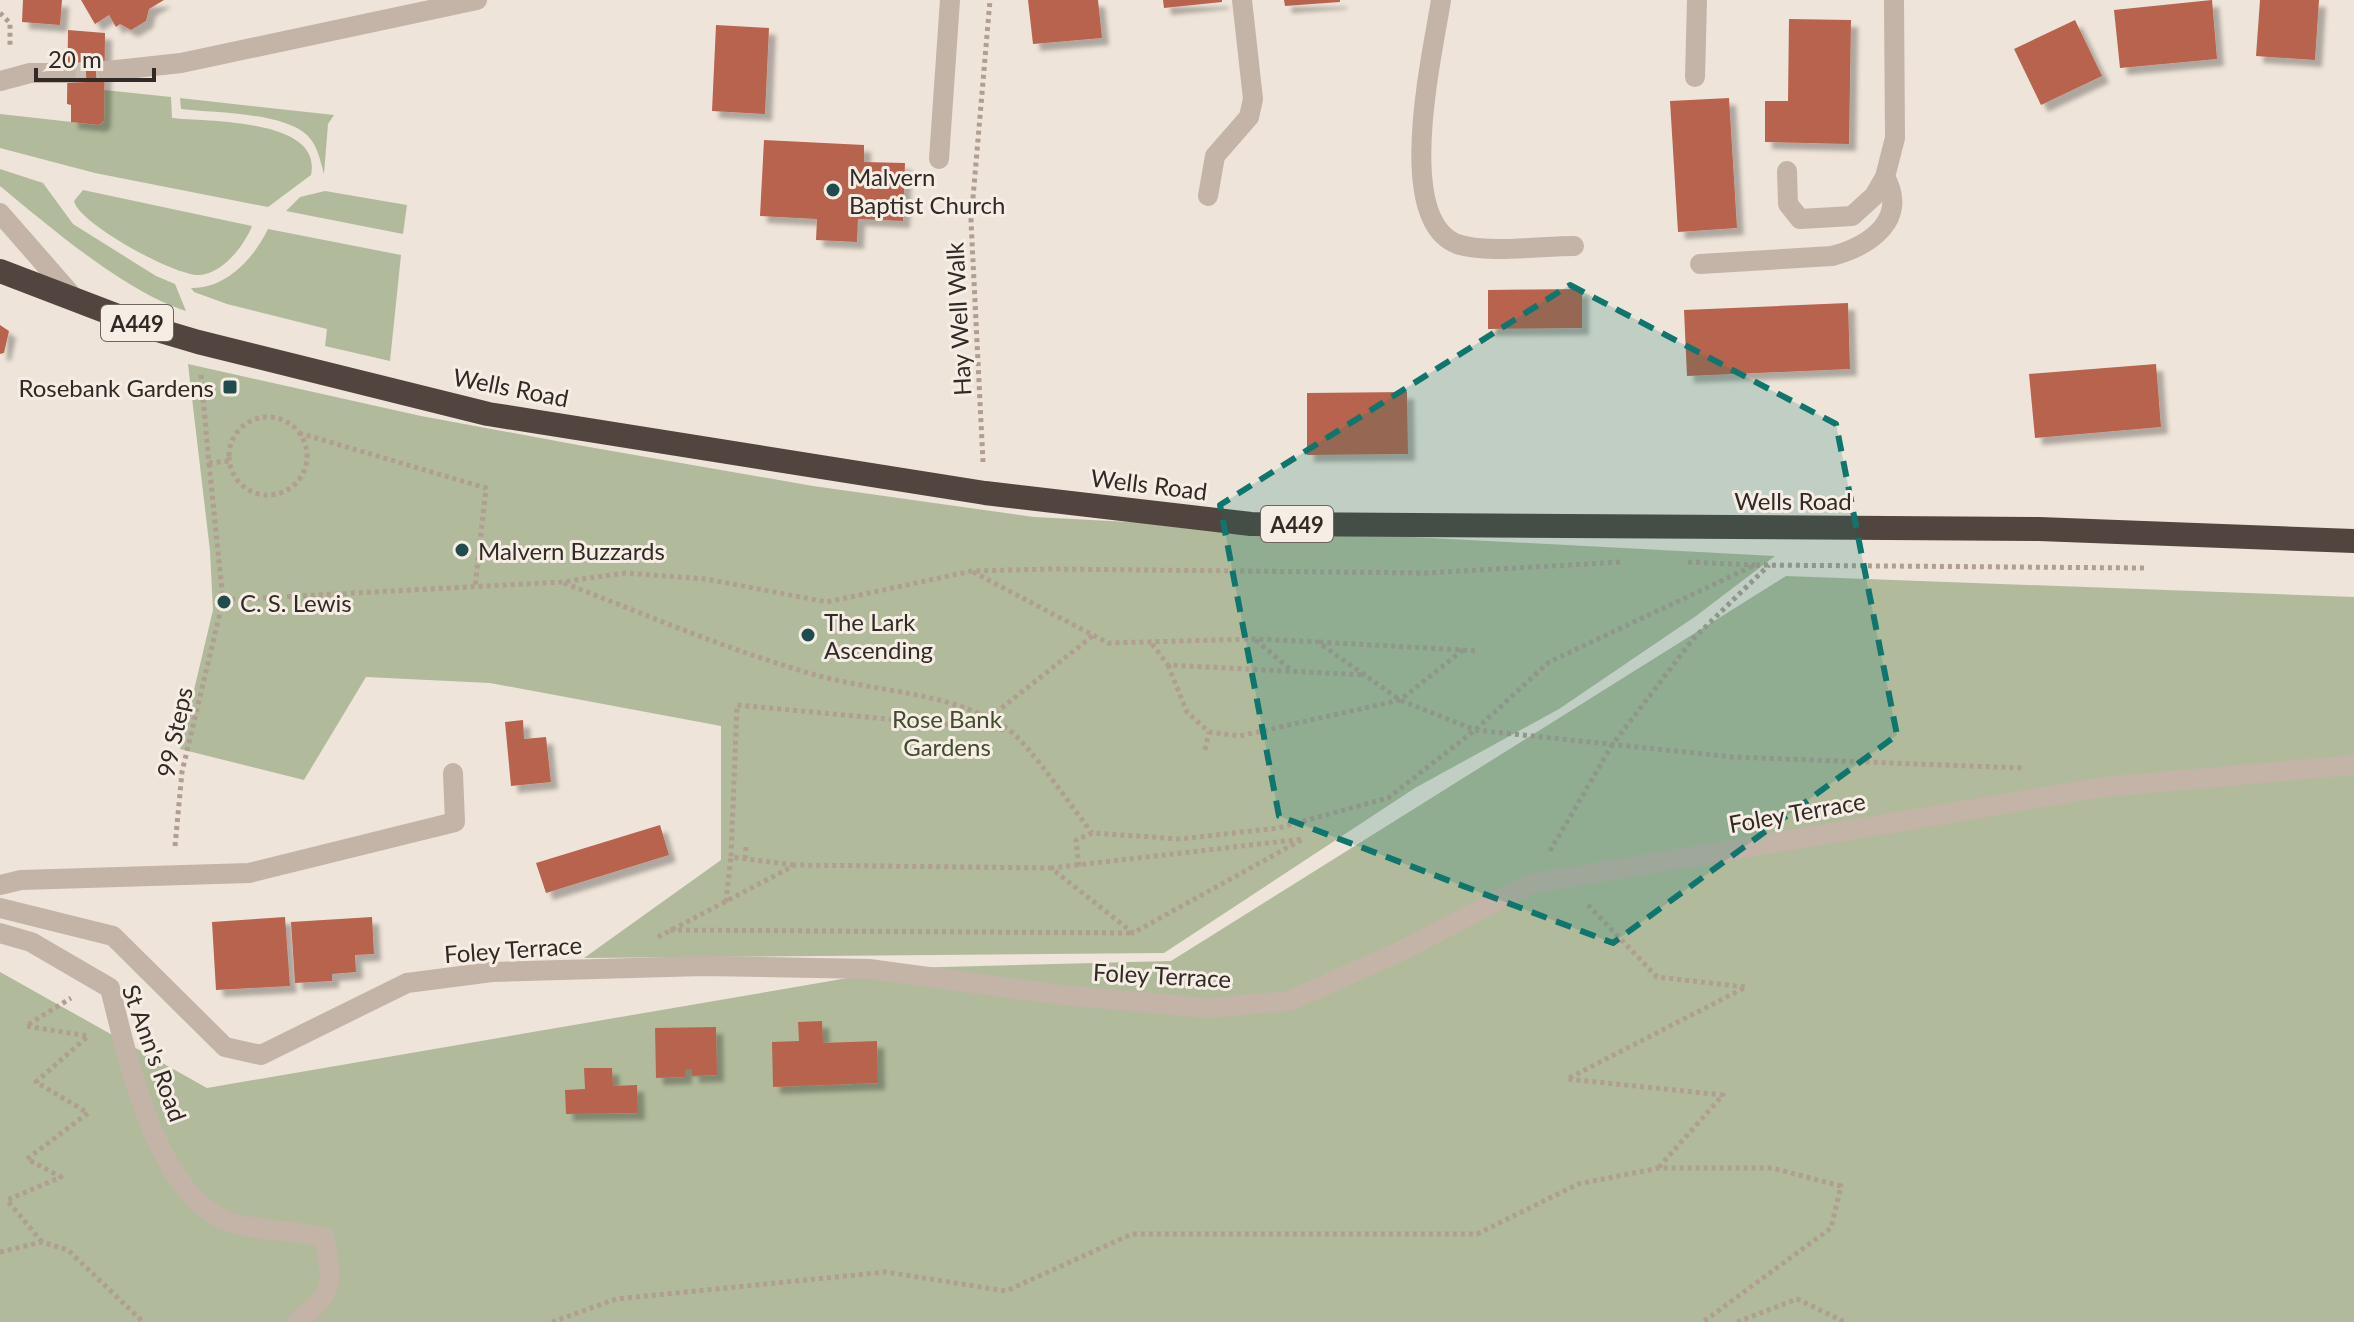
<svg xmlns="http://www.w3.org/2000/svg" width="2354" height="1322" font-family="Lato,sans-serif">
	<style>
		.green { fill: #b1bb9b }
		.building { fill: #b8644d; filter: url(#shadow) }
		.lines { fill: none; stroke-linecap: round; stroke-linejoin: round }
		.street-tunnel { stroke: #c8bfb5; stroke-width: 20; stroke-dasharray: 20 10; stroke-linecap: butt }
		.path { stroke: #b09e91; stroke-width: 5; stroke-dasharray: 4 4; stroke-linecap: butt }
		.lane { stroke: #c4b3a7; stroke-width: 20 }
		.street { stroke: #c4b3a7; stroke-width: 20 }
		.highway { stroke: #52443e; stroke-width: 24 }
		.marked { fill: #0f766e; fill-opacity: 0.2; stroke: #0f766e; stroke-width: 6; stroke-dasharray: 16 10; stroke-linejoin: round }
		.poi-dot { fill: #214c4e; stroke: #f6eee5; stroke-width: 3 }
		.labels { text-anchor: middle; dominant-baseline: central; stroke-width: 6; stroke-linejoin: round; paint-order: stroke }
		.shield { fill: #f6eee5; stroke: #6d655f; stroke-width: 2 }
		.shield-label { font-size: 22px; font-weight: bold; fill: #322a26 }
		.poi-label { font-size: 24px; fill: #322a26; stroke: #f6eee5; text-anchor: start }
		.street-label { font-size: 24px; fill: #322a26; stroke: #f6eee5 }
		.park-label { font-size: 24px; fill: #424d2d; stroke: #f6eee5 }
	</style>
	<defs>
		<filter id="shadow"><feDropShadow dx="7" dy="7" stdDeviation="2" flood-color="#0004"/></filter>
	</defs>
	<rect width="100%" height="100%" fill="#eee4d9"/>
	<path class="green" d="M104 90 171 97 172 118C208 122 323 118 311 175L268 207 95 173 0 148V114L99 125 104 121Z
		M180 98 334 115 328 124 324 174C320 160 318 146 307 135 282 112 214 113 181 109Z
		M0 169 43 183 73 224 156 276 175 284 186 311C124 291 51 228 0 186Z
		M83 190 252 226C244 246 223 273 200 275 176 277 78 223 74 201Z
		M325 191 407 205 403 234 286 211 300 197Z
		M268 229 401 255 390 361 325 346 327 329 227 304 194 292 191 288C226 289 254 258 268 229Z
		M188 364 421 416 589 447 813 486 1034 517 1775 556 1696 616 1559 709 1415 788 1164 953 584 958 721 860V726L490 683 366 677 304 780 180 749 213 610 210 551Z
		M1786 576 2354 597V1322H0V972L207 1088 906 968 1171 961Z"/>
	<path class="building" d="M23 0H62L60 25 22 22Z
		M81 0H164L149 9 146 21 131 30 120 24 116 27 109 15 95 24Z
		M1028 0H1098L1102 38 1033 44Z
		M1163 0H1222V2L1164 8Z
		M1284 0H1340V2L1285 6Z
		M2212 0 2217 59 2120 68 2114 10Z
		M2260 0H2319L2315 60 2256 56Z
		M1789 19 1851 20 1849 144 1765 142V101H1788Z
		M2075 20 2102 76 2041 105 2014 49Z
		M716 25 769 28 765 114 712 111Z
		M68 30 105 33 104 121 99 125 71 122V105L67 104Z
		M1729 98 1737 228 1678 232 1670 101Z
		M764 140 864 145V162L905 163 903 221 858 219 857 242 816 240 817 219 760 216Z
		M1582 289V328L1488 329V290Z
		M1848 303 1850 369 1687 376 1684 310Z
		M0 325 9 331 4 353 0 354Z
		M2156 364 2161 427 2035 438 2029 374Z
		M1407 392 1408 454 1307 455V393Z
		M523 720 524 739 546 737 551 782 511 786 505 722Z
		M660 825 669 855 546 893 536 863Z
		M285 917 290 986 216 990 212 922Z
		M372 917 374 954 355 955 356 972 332 974V981L295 983 291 922Z
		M822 1021 823 1043 877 1041 878 1083 773 1087 772 1042 799 1041 798 1022Z
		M716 1027 717 1075 692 1076V1069H685V1077L656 1078 655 1028Z
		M584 1068H612L613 1086 637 1085 638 1113 566 1114 565 1090 585 1089Z"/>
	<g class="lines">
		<path class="street-tunnel" d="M66 73 107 71"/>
		<path class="path" d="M0 13 10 23V48
			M201 375 209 463 229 461
			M229 456a39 39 0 1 1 78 0a39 39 0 1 1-78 0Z
			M299 433 486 488 475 588
			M983 462 971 221 990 0
			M1688 562 1755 565
			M973 572 1108 643 1255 639 1318 642 1400 700 1475 730 1733 757 2023 768
			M564 583C647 615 730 651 816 675 880 693 950 691 1008 729 1028 743 1074 810 1092 833
			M223 600 562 582 625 573 706 579 827 602 972 571 1051 569 1426 573 1622 562
			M1256 640 1291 670
			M1152 644 1168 665 1366 675
			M1463 650 1476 651
			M1168 665 1187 712 1209 732 1240 736 1400 700 1463 650 1319 642
			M989 718 1095 634
			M1205 750 1209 732
			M175 846 182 772 223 600 209 463
			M1550 851 1612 745 1693 639 1769 565
			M745 859 746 846
			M794 865 731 857 737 705 1005 730
			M1079 866 1076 840 1092 833 1180 839 1278 828 1388 798 1475 730 1549 662 1755 565 2144 568
			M726 902 731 857
			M1588 905 1657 977 1746 987 1567 1079 1723 1095 1659 1167
			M670 930 1132 933
			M658 937 795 865 1051 868 1133 933 1303 839 1051 868
			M42 1242 7 1200 61 1177 27 1159 88 1113 36 1082 88 1036 26 1026 71 998
			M0 1252 42 1242 68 1250 143 1322
			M552 1322 616 1299 886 1272 1006 1291 1132 1234H1477L1578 1184 1659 1168H1772L1841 1186 1831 1228 1703 1322
			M1737 1322 1797 1299 1845 1322"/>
		<path class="lane" d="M1441 0C1433 53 1393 219 1457 244 1485 254 1542 246 1574 246
			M1695 77 1697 0
			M939 159 950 0
			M1787 171 1788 204 1800 219 1852 216 1874 196 1885 177 1895 138 1894 0
			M1208 196 1215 156 1249 117 1253 99 1242 0
			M1700 264 1832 256C1870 246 1909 219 1885 177
			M0 885 21 880 249 873 455 822 453 773
			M0 933 31 942 110 988C127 1056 155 1192 227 1221 250 1230 297 1231 324 1237 333 1283 335 1292 297 1322"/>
		<path class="street" d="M107 71 181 63 477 0
			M0 81 30 73H66
			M0 213 76 300
			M0 908 113 936 225 1047 261 1055 407 983 492 972 703 966 869 969 1062 995 1207 1008 1289 1001 1399 952 1530 884 2104 787 2354 765"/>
		<path class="highway" d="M0 271 144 326 198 342 488 414 985 493 1251 524 2039 529 2354 541"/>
	</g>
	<path class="marked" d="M1570 285 1836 424 1897 735 1613 943 1279 816 1220 505Z"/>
	<g class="poi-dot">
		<circle cx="833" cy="190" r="8"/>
		<rect x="222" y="379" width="16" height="16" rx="4"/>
		<circle cx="462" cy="550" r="8"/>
		<circle cx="224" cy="602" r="8"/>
		<circle cx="808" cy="635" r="8"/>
	</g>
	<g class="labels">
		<g class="shield">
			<rect x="101" y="305" width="72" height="36" rx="6"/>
			<rect x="1261" y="506" width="72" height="36" rx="6"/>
		</g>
		<g class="shield-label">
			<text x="137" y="323">A449</text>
			<text x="1297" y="524">A449</text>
		</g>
		<g class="poi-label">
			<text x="849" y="176">Malvern<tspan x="849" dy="28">Baptist Church</tspan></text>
			<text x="214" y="387" text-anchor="end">Rosebank Gardens</text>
			<text x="478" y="550">Malvern Buzzards</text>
			<text x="240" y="602">C. S. Lewis</text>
			<text x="824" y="621">The Lark<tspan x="824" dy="28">Ascending</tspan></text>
		</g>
		<g class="street-label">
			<text transform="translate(958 319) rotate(-93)">Hay Well Walk</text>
			<text transform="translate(511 387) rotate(11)">Wells Road</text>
			<text transform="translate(1149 484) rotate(7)">Wells Road</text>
			<text x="1793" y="500">Wells Road</text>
			<text transform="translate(174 732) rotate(-78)">99 Steps</text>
			<text transform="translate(1797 812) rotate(-10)">Foley Terrace</text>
			<text transform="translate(513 949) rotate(-4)">Foley Terrace</text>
			<text transform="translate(1162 975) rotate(3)">Foley Terrace</text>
			<text transform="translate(155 1053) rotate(70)">St Ann's Road</text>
		</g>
		<g class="park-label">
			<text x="947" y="718">Rose Bank<tspan x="947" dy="28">Gardens</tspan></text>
		</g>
	</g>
	<path d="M36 68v12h118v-12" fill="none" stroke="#322a26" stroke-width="4"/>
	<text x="48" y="68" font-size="24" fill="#322a26" stroke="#f6eee5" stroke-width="6" paint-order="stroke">20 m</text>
</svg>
